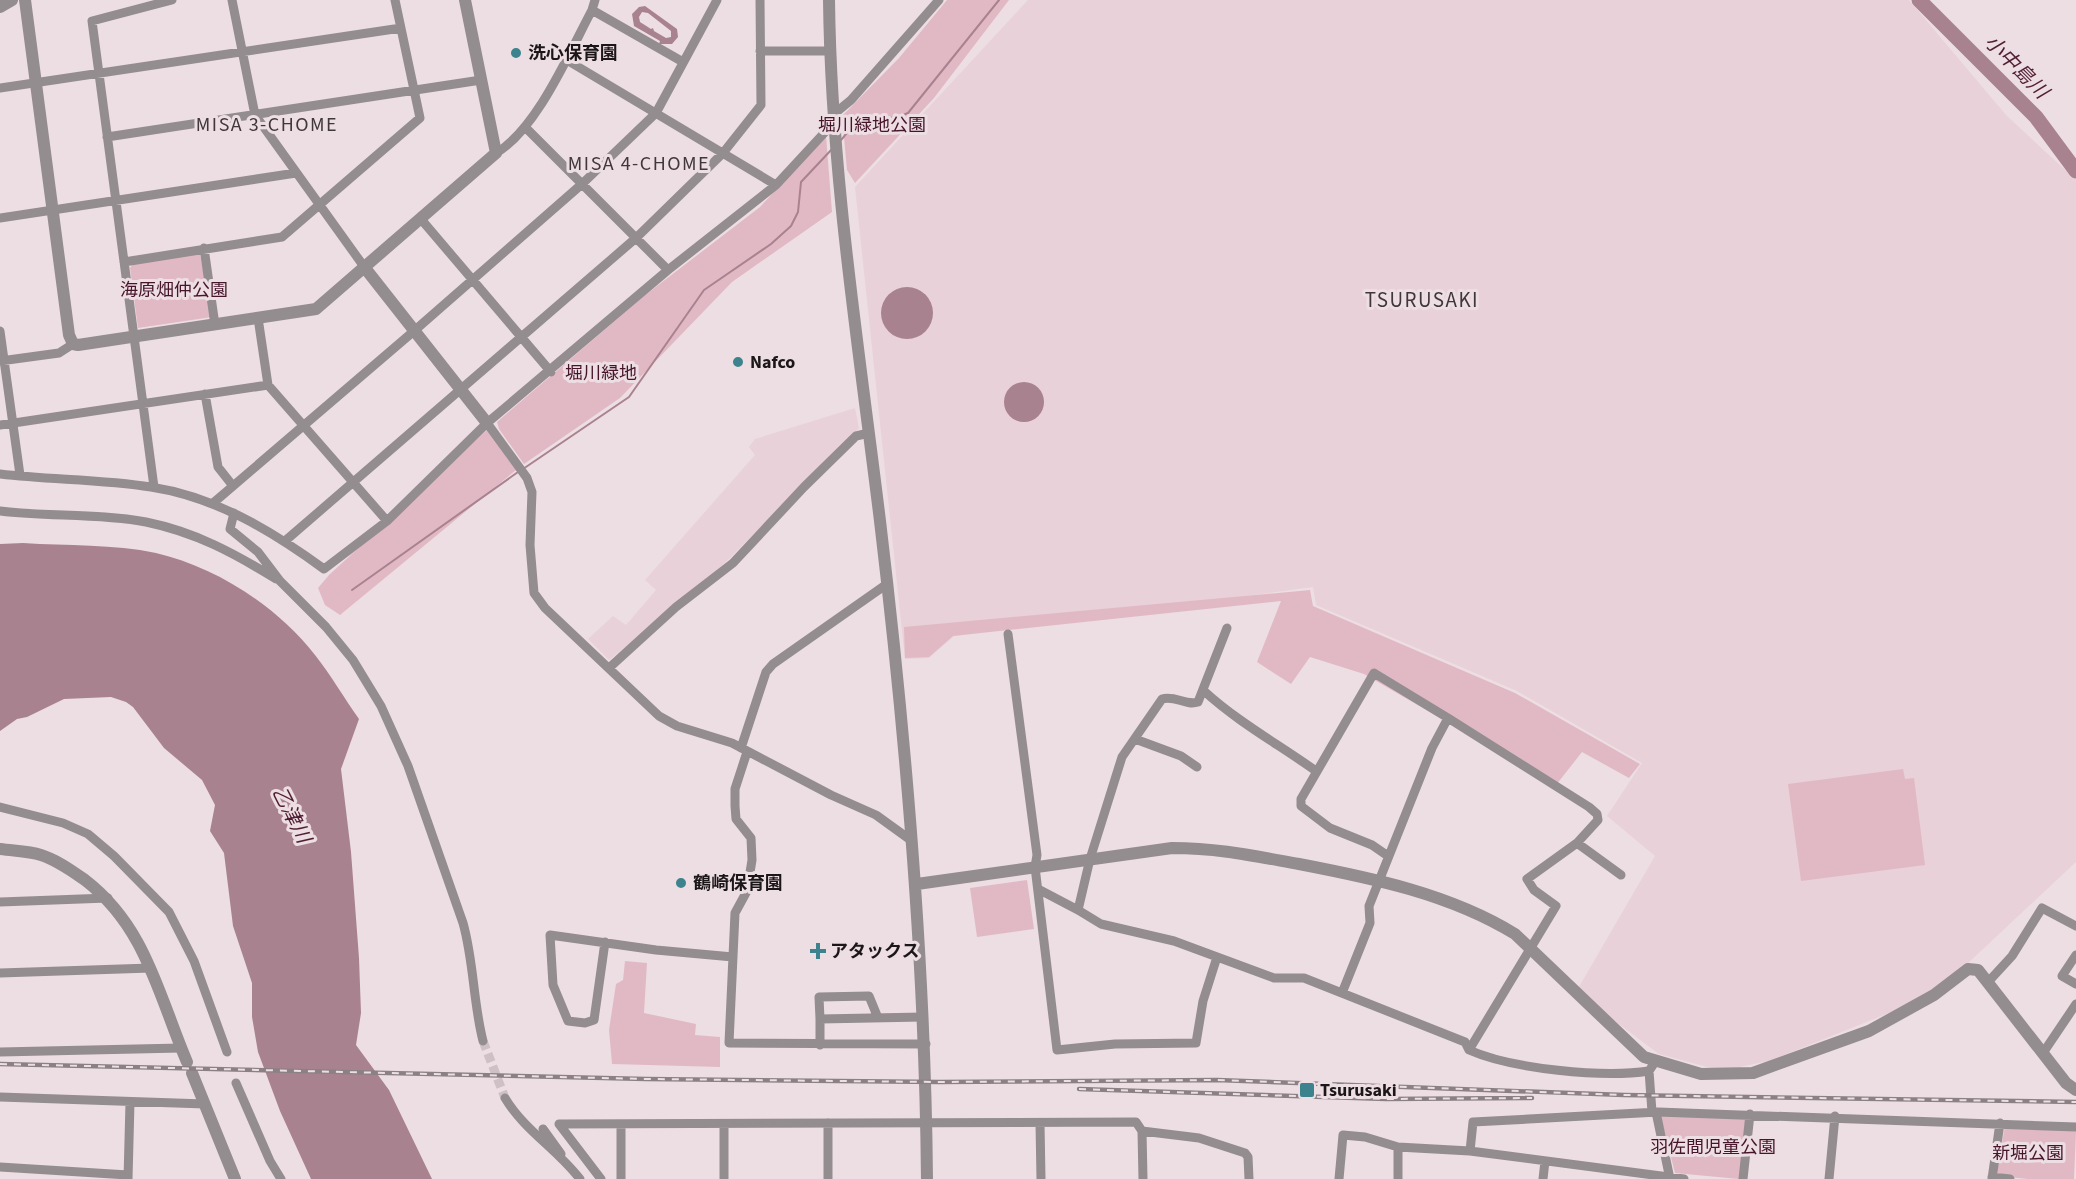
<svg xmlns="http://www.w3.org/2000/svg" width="2076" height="1179" font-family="'Source Sans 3','Noto Sans JP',sans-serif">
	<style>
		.built { fill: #e8d1d8 }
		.green { fill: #e1b9c5 }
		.water { fill: #a9828f; fill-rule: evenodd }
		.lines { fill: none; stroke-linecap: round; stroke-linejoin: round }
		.stream { stroke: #a9828f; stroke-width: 2 }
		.river { stroke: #a9828f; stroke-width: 15 }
		.minor-tunnel { stroke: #cec0c4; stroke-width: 9; stroke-dasharray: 9 4.5; stroke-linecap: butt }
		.minor { stroke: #938d8f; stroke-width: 9 }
		.tertiary { stroke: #938d8f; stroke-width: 12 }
		.rail-casing { stroke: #8b8083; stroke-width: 4.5 }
		.rail { stroke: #eddee3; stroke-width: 2; stroke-dasharray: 7; stroke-linecap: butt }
		.poi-dot { fill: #3c838d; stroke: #eddee3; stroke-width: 2 }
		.labels { text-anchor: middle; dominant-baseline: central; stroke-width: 6; stroke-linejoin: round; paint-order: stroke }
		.poi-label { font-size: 18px; font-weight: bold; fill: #1b1617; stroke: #eddee3; text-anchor: start }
		.park-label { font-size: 18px; fill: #461529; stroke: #eddee3 }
		.water-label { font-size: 20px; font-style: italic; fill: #501e32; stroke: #eddee3 }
		.neighbourhood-label { font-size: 20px; letter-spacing: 1.5px; fill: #41363a; stroke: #eddee3 }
		.quarter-label { font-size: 21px; letter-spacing: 1.5px; fill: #41363a; stroke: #eddee3 }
	</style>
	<rect width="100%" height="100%" fill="#eddee3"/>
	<path class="built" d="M1028 0H1909L2006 115 2076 180V862L1934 995 1769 1061 1734 1068H1711L1659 1054 1576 992 1655 856 1607 816 1642 763 1517 691 1316 605 1313 587 954 636 929 658 905 659 855 187Z
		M855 408 859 428 730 558 674 609 609 660 588 639 613 616 626 625 656 590 645 580 755 455 749 447 755 439Z"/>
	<path class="green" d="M947 0H1009L934 98 855 183 847 170 842 116 899 58Z
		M826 136 832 212 732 282 620 398 524 464 499 429 497 422 644 296 760 207Z
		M200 254 212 317 138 328 130 268 133 264Z
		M487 430 516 470 340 615 325 605 318 588 329 575Z
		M1310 590 1313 606 1515 693 1640 764 1629 778 1582 752 1556 785 1364 674 1310 657 1291 684 1257 662 1281 601 953 636 929 657 905 658 904 627Z
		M1903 769 1905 779 1914 778 1925 865 1801 881 1788 784Z
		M1027 880 1034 929 977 937 970 888Z
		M625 961 647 963 644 1013 696 1024 695 1035 720 1037V1067L612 1064 609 1030 616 984 623 980Z
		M1663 1115 1745 1117 1748 1120 1739 1179 1675 1173 1661 1118Z
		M2005 1126 2076 1131 2074 1179H2028L1999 1176 1997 1172Z"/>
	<path class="water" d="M645 6 677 29 678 37 672 44H659L660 41 634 26 632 14 639 7ZM642 12 648 13 671 31V37L666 38 654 31 653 28 651 29 640 22 639 17Z
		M881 313a26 26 0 1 1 52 0a26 26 0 1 1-52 0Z
		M1004 402a20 20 0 1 1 40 0a20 20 0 1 1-40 0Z
		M23 543C67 546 114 544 156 553 216 567 277 606 315 655 331 675 344 698 359 719L341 769 351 852 359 958 361 1013 356 1045 389 1090 432 1179H311L280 1111 258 1052 252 1017V983L233 926 224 853 210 831 215 805 202 780 164 748 133 707 126 702 111 697 64 699 27 717 17 719 0 731V544Z"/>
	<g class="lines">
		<path class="stream" d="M841 140C846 135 851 126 857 122 867 115 889 123 908 113L999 0
			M523 469 629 397 704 290 771 244 791 226 798 212 801 182 833 148
			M352 590 518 472"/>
		<path class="river" d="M1919 0 2036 117 2076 171"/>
		<path class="minor-tunnel" d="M483 1041 505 1098"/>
		<path class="minor" d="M232 0 255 115 365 268
			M592 10 683 62
			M760 51H830
			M565 59 776 185
			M0 88 401 28
			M526 128 668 270
			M107 137 481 80
			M496 153C537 129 569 53 592 10L595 0
			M0 218 296 173
			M420 218 551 372
			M204 248 215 325
			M124 262 282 237 420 118 395 0
			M258 318 268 385 387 521
			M0 331 20 475
			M0 361 59 353 73 344
			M205 394 218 467 233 486
			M487 423 527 478 532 492 530 545 534 593 545 608 659 716 677 726 732 743 831 795 876 815 912 841
			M0 425 268 385
			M0 474C50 480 101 479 151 487 216 497 272 531 324 569L387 521 487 423 668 270 776 185 826 131 834 114 851 100 939 0
			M154 487 92 21 172 0
			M212 504 414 331 582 184 656 113 717 0
			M0 511C48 517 98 513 146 522 195 532 234 553 276 579
			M234 513 230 529 258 552 280 581 326 627 353 660 381 706 408 766 463 923C474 962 473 1002 483 1041
			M285 541 636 238 723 153 761 105 760 0
			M1227 628 1198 702C1186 706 1175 695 1162 699L1122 757 1090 859 1078 910 1101 924 1174 941 1274 978H1304L1465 1042 1469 1050C1512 1069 1603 1078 1649 1071L1655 1062
			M1008 634 1037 855 1035 867 1057 1050 1115 1044 1196 1043 1203 1001 1217 957
			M609 668 676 607 733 563 804 487 856 436 869 433
			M1204 691C1238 722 1278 744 1316 771
			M1135 739 1181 756 1197 767
			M741 748 766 672 773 664 887 584
			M747 752 735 789V806L736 819 751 838 752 860 747 891 735 913 729 1043 926 1044
			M0 807 63 823 88 834 114 856 169 912 194 961 227 1052
			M1577 843 1621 875
			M1388 856 1372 845 1330 828 1301 806V799L1374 673 1448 718
			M1038 889 1078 910
			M0 902 108 898
			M605 942 594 1020 585 1023 568 1021 553 985 550 935 656 950 733 957
			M2076 955 2062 976 2076 984
			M0 973 151 968
			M1989 981 2012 956 2042 908 2076 926
			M1342 993 1370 923 1369 906 1432 748 1448 718 1589 807 1597 814 1598 820 1577 843 1527 879 1534 890 1556 906 1469 1050
			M820 1019 819 997 869 996 878 1018
			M820 1045V1019L923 1017
			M0 1052 181 1048
			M2043 1053 2076 1004
			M1649 1071 1652 1112
			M236 1083 270 1161 281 1179
			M0 1097 205 1104
			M505 1098C525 1131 557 1149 580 1179
			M1656 1112 1670 1179
			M1040 1123 1041 1179
			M559 1124 1136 1122 1142 1131 1143 1179
			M559 1124 601 1179
			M724 1124V1179
			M543 1129 561 1154
			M1142 1131 1199 1138 1245 1153 1248 1157 1249 1179
			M1398 1147 1470 1151 1684 1179
			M1470 1151 1473 1122 1658 1112 2076 1127
			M0 1167 128 1175
			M1992 1177 2010 1179
			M128 1179 130 1102
			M621 1179V1124
			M828 1179V1123
			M1339 1179 1343 1135 1365 1137 1398 1147V1179
			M1543 1179 1545 1161
			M1743 1179 1750 1114
			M1829 1179 1835 1116
			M1992 1179 2000 1123"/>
		<path class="tertiary" d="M25 0 69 335 73 344 78 345 316 309 496 153 465 0
			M829 0C831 174 859 348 880 521 906 739 925 959 927 1179
			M0 7 12 0
			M365 268 487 423
			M0 849C13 851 28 851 41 855 57 860 72 871 85 880 146 927 158 994 187 1062
			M917 884 1172 848C1218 848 1254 856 1299 864 1372 878 1450 894 1515 934L1644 1057 1701 1074 1753 1073 1869 1031 1934 995 1968 969 1978 970 2066 1083 2076 1090
			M192 1073 235 1179"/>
		<g class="rail-casing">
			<path id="rail" d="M0 1064 646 1079 939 1082 1217 1080 1624 1095 2076 1102
				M1079 1089 1386 1099 1532 1098"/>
		</g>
		<use href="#rail" class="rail"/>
	</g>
	<g class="poi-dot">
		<circle cx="516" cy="53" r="6"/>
		<circle cx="738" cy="362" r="6"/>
		<circle cx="681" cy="883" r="6"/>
		<path d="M815 942h6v6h6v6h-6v6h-6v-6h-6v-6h6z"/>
		<rect x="1299" y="1082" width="16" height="16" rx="3"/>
	</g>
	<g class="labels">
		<g class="poi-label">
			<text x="528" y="53">洗心保育園</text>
			<text x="750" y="362">Nafco</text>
			<text x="693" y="883">鶴崎保育園</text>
			<text x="830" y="951">アタックス</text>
			<text x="1320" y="1090">Tsurusaki</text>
		</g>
		<g class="park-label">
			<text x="872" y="125">堀川緑地公園</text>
			<text x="174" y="290">海原畑仲公園</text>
			<text x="601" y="373">堀川緑地</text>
			<text x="1713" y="1147">羽佐間児童公園</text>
			<text x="2028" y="1153">新堀公園</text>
		</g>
		<g class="water-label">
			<text transform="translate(2016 67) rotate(45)">小中島川</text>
			<text transform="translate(291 815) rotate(63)">乙津川</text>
		</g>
		<g class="neighbourhood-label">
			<text x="267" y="125">MISA 3-CHOME</text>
			<text x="639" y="164">MISA 4-CHOME</text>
		</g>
		<g class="quarter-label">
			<text x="1422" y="300">TSURUSAKI</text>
		</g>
	</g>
</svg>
